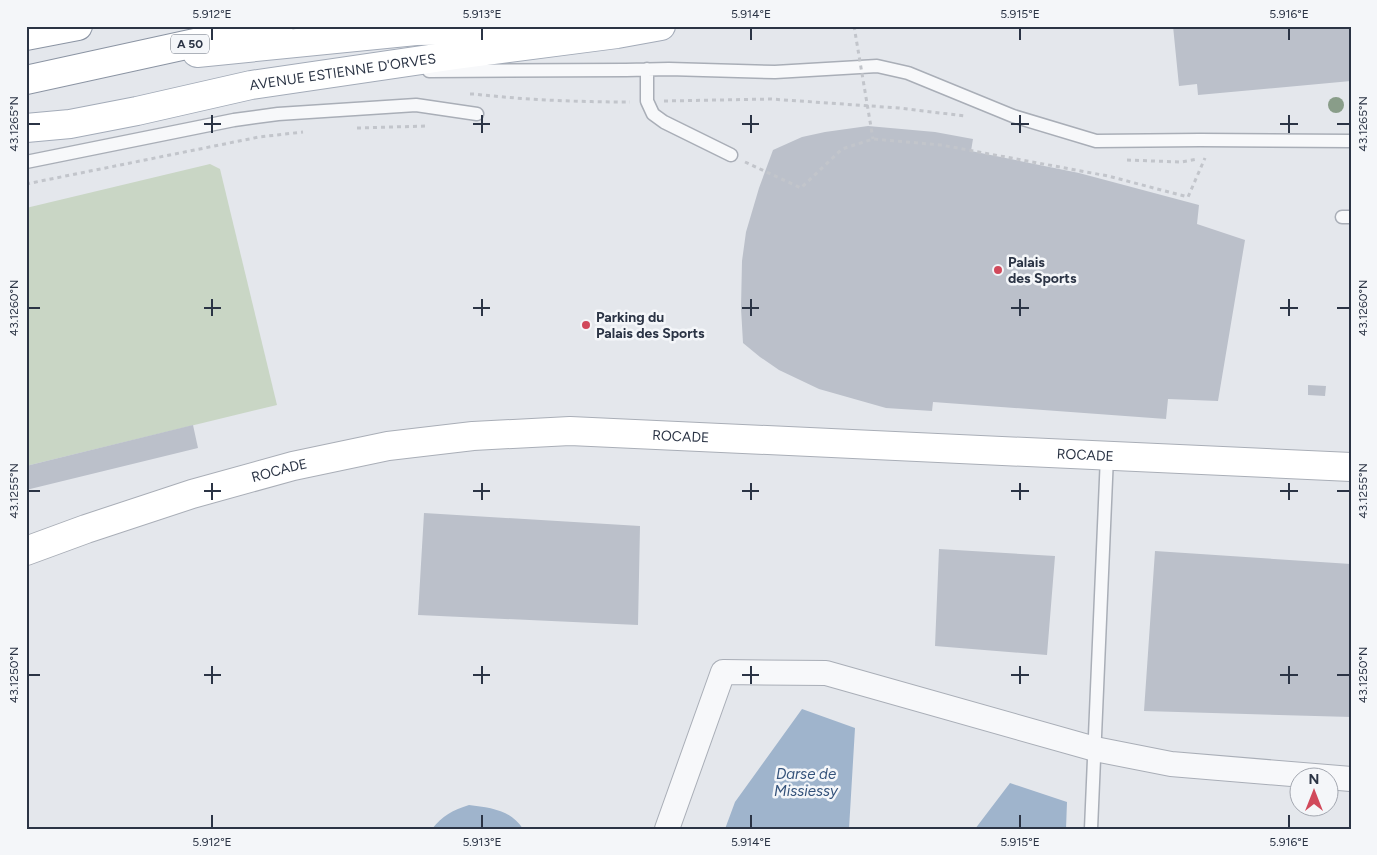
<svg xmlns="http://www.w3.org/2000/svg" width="1377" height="855" font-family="Figtree,sans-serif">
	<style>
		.green { fill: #c9d6c5 }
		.water { fill: #9fb4cc }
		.building { fill: #bbc0ca }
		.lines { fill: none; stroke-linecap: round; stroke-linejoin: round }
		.lane-casing { stroke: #a9aeb7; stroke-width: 15 }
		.street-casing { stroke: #a9aeb7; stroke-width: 26 }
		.secondary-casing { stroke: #a9aeb7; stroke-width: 30 }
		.primary-casing { stroke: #a3abb8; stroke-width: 30 }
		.highway-casing { stroke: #8b94a3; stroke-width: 30 }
		.path { stroke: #c2c5cb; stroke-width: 3; stroke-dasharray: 4 4; stroke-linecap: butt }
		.lane { stroke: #f7f8fa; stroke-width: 12 }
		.street { stroke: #f7f8fa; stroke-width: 24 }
		.secondary { stroke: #fff; stroke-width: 28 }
		.primary { stroke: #fff; stroke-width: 28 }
		.highway { stroke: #fff; stroke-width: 28 }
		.path-bridge { stroke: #c2c5cb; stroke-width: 3; stroke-dasharray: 4 4; stroke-linecap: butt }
		.tree { fill: #899d89 }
		.ticks { fill: none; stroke: #2b3445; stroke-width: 2 }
		.poi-dot { fill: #d1495b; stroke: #f4f6f9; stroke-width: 2 }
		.labels { text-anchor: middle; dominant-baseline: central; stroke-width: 5; stroke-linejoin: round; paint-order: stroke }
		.shield { fill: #f4f6f9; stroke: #676e7b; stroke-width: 1 }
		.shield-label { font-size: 12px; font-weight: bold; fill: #2b3445 }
		.street-label { font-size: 14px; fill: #2b3445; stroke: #f4f6f9 }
		.poi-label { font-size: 14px; font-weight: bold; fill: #2b3445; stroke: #f4f6f9; text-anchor: start }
		.water-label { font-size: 15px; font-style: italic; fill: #34527a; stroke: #f4f6f9 }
		.neatline { fill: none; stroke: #2b3445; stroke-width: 2 }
		.ticks-label { font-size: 12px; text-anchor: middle; fill: #2b3445 }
	</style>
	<rect width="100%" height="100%" fill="#e4e7ec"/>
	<path class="green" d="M210 164 220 169 277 405 26 466V208Z"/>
	<path class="water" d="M802 709 855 728 849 829H725L735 802Z
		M1010 783 1067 802 1066 829H975Z
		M469 805C490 808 510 809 523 829H432C442 816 453 810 469 805Z"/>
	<path class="building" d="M1173 26H1351V81L1198 95 1197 84 1179 86Z
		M868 126 935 132 973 139 971 151 1079 173 1199 205 1197 224 1245 240 1218 401 1168 399 1166 419 933 402 932 411 886 408 819 389 779 370 760 357 743 343 741 308 742 261 746 232 759 188 773 150 802 137 825 132Z
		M1308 385 1326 386 1325 396 1308 395Z
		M193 425 198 448 26 490V466Z
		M424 513 640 526 638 625 418 615Z
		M939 549 1055 556 1047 655 935 646Z
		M1155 551 1351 564V717L1144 711Z"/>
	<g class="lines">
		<g class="lane-casing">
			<path id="lane" d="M647 69V101L653 114 664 122 731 155
				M429 71 626 70 669 69 775 72 877 66 908 73 1013 116 1096 141 1200 140 1351 141
				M26 162 234 120 278 114 416 105 477 114
				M1342 217H1351
				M1091 829 1107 456"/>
		</g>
		<g class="street-casing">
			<path id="street" d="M667 829 723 672 826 673 1095 749 1171 764 1351 779"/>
		</g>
		<g class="secondary-casing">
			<g id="secondary">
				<path id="s1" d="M26 551 86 529 192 494 293 466 388 446 473 436 570 431 1351 467"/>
			</g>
		</g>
		<g class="primary-casing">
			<g id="primary">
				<path d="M197 53 416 31 538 29"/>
				<path id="s2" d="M26 128 70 124 137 111 251 85 456 55 617 34 661 26"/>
			</g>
		</g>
		<g class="highway-casing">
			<path id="highway" d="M26 36 78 26
				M26 80 227 36 279 26"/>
		</g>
		<path class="path" d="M470 94H474C526 100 578 102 630 102
			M664 101 771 99 899 108 965 116
			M357 128 428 126
			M1127 160 1181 162 1198 159
			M745 162 801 188 842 149 873 139 941 145 1108 176 1188 197 1205 158
			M26 184 259 137 303 132"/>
		<use href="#lane" class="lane"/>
		<use href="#street" class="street"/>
		<use href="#secondary" class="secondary"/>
		<use href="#primary" class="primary"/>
		<use href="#highway" class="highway"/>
		<path class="path-bridge" d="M854 26 873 139"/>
	</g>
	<circle class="tree" cx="1336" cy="105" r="8"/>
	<path class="ticks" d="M212 28V40M482 28V40M751 28V40M1020 28V40M1289 28V40M212 115V133M482 115V133M751 115V133M1020 115V133M1289 115V133M28 124H40M204 124H221M473 124H490M742 124H759M1011 124H1029M1280 124H1298M1337 124H1350M212 299V316M482 299V316M751 299V316M1020 299V316M1289 299V316M28 308H40M204 308H221M473 308H490M742 308H759M1011 308H1029M1280 308H1298M1337 308H1350M212 483V500M482 483V500M751 483V500M1020 483V500M1289 483V500M28 491H40M204 491H221M473 491H490M742 491H759M1011 491H1029M1280 491H1298M1337 491H1350M212 666V684M482 666V684M751 666V684M1020 666V684M1289 666V684M28 675H40M204 675H221M473 675H490M742 675H759M1011 675H1029M1280 675H1298M1337 675H1350M212 815V828M482 815V828M751 815V828M1020 815V828M1289 815V828"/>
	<g class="poi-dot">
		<circle cx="998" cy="270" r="5"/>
		<circle cx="586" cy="325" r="5"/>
	</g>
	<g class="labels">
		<rect class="shield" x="171" y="34.5" width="38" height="19" rx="4"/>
		<g class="shield-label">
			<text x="190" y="44">A 50</text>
		</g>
		<g class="street-label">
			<text stroke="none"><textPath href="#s2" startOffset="322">AVENUE ESTIENNE D'ORVES</textPath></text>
			<text stroke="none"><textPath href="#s1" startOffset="671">ROCADE</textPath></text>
			<text stroke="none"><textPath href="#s1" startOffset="1076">ROCADE</textPath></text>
			<text stroke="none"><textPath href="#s1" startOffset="266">ROCADE</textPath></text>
		</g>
		<g class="poi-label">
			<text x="1008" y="262">Palais<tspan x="1008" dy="16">des Sports</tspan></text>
			<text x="596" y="317">Parking du<tspan x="596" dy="16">Palais des Sports</tspan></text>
		</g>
		<g class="water-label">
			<text x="806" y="774">Darse de<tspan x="806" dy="17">Missiessy</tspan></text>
		</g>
	</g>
	<rect width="1377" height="855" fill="none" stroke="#f4f6f9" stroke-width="55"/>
	<g transform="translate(1314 792)"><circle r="24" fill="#f4f6f9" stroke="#a4a8b1"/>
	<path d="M0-4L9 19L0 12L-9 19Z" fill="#d1495b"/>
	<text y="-8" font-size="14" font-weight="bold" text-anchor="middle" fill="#2b3445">N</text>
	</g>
	<rect x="28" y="28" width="1322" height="800" class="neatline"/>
	<g class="ticks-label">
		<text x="212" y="18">5.912°E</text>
		<text x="482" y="18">5.913°E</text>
		<text x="751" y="18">5.914°E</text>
		<text x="1020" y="18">5.915°E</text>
		<text x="1289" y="18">5.916°E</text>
		<text transform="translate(14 124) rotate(-90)" y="4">43.1265°N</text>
		<text transform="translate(1363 124) rotate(-90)" y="4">43.1265°N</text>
		<text transform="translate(14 308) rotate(-90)" y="4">43.1260°N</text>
		<text transform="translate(1363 308) rotate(-90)" y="4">43.1260°N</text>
		<text transform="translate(14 491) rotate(-90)" y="4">43.1255°N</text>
		<text transform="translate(1363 491) rotate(-90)" y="4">43.1255°N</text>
		<text transform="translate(14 675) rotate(-90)" y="4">43.1250°N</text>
		<text transform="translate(1363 675) rotate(-90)" y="4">43.1250°N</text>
		<text x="212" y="846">5.912°E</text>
		<text x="482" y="846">5.913°E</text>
		<text x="751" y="846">5.914°E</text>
		<text x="1020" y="846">5.915°E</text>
		<text x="1289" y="846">5.916°E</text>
	</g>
</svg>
